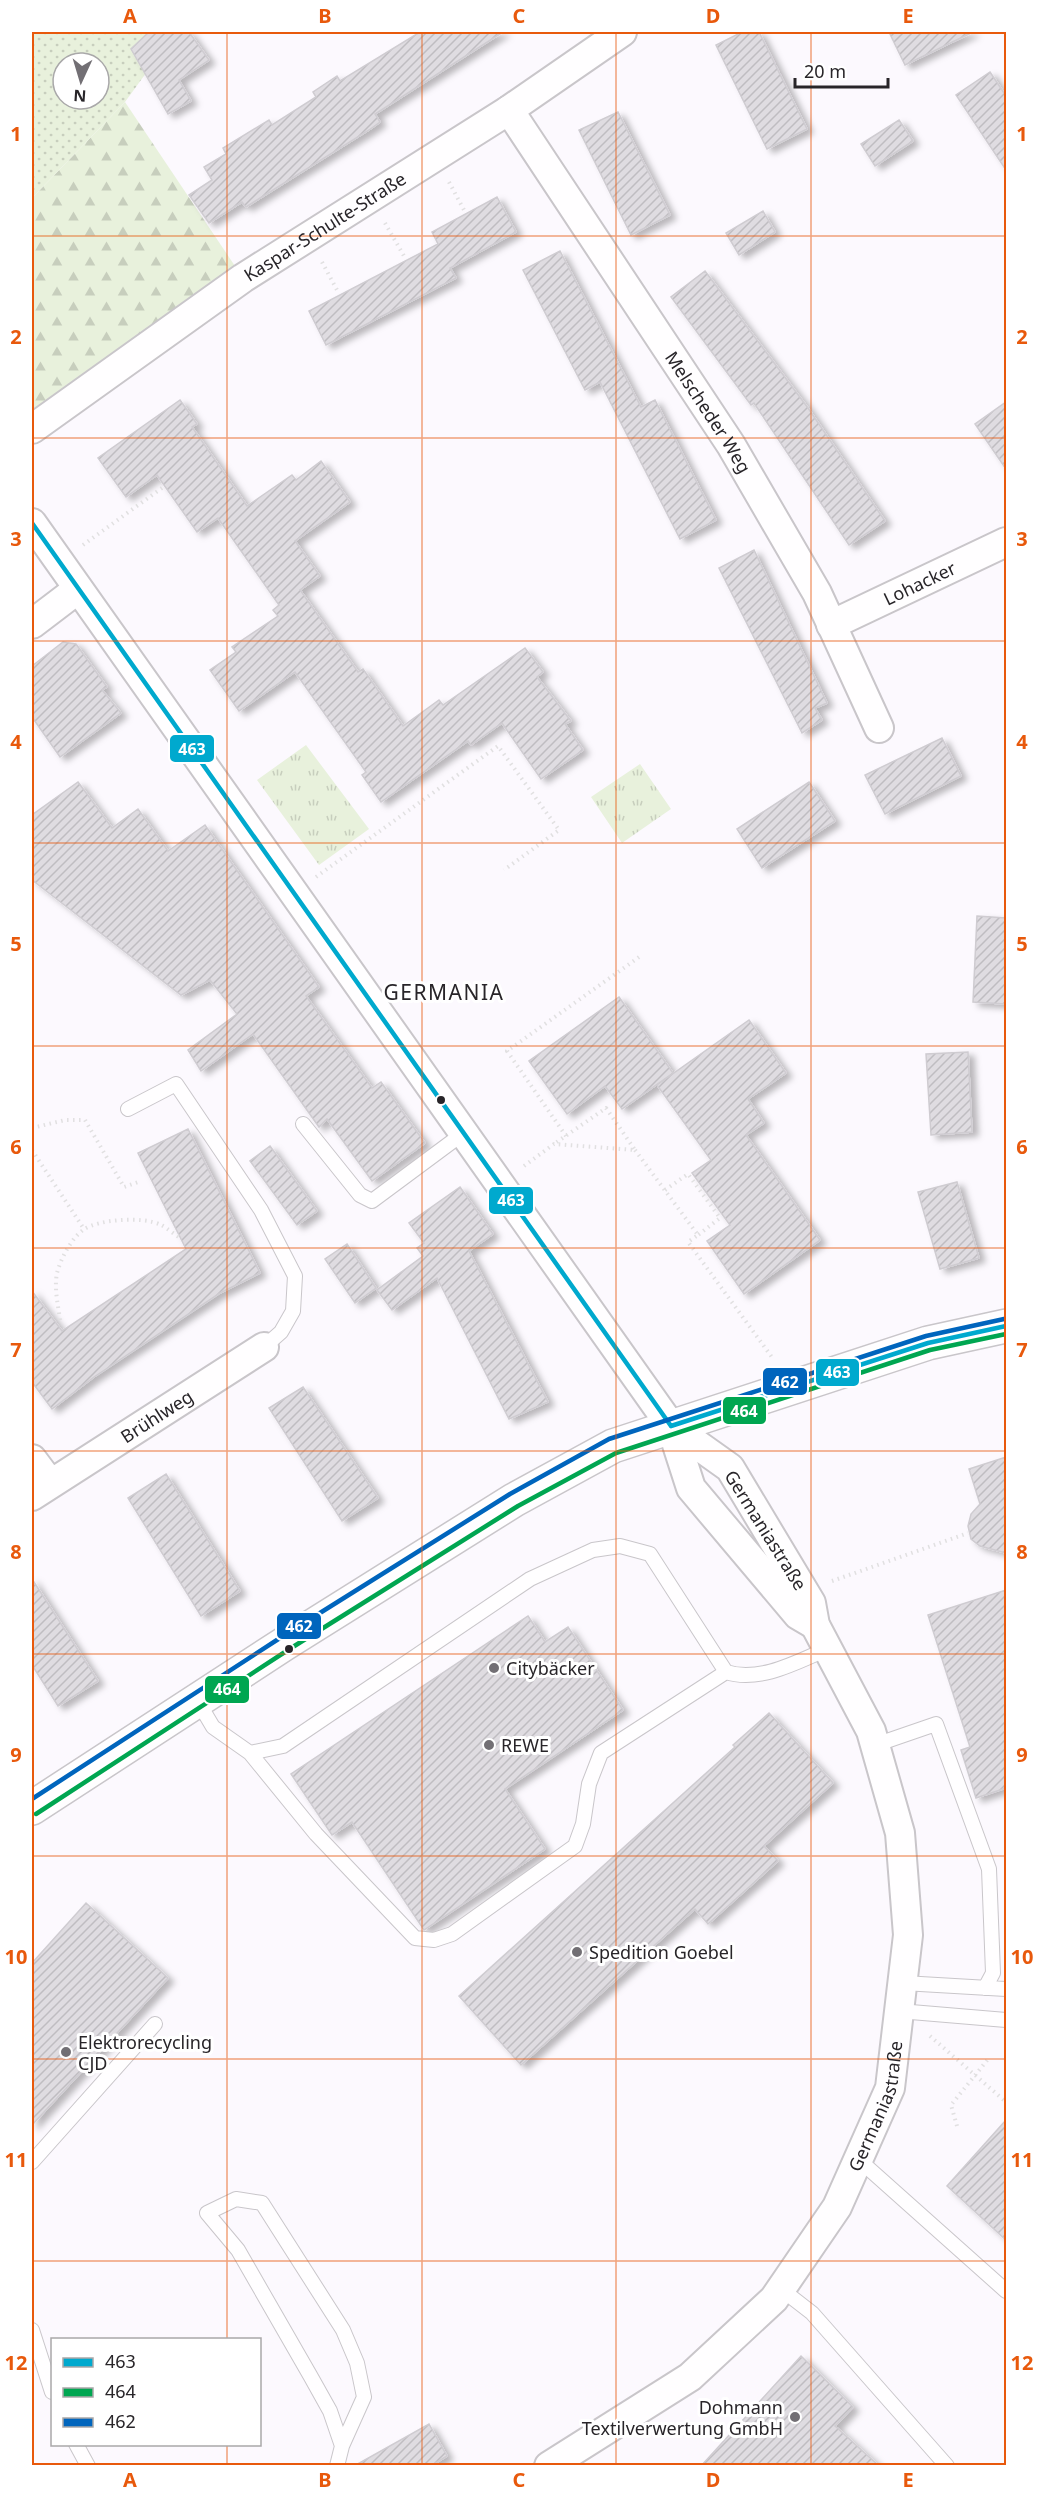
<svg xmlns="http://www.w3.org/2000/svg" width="1038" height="2497" font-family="'Noto Sans',sans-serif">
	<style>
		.grass { fill: url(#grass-tufts) }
		.forest { fill: url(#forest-firs) }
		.garden { fill: url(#garden-dots); fill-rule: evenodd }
		.building { fill: url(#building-hatch); stroke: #cfccd1; stroke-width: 1.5; filter: url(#shadow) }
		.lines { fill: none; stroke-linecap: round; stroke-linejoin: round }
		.service-casing { stroke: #c9c6ca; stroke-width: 16 }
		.minor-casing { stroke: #c9c6ca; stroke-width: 32 }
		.tertiary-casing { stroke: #c9c6ca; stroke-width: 36 }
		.path { stroke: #e1e0e1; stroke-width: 4; stroke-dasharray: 1.5 4.5; stroke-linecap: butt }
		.service { stroke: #fffeff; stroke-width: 14 }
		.minor { stroke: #fffeff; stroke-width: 28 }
		.tertiary { stroke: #fffeff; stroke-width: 33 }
		.bus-1-casing { stroke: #fff; stroke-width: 9 }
		.bus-2-casing { stroke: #fff; stroke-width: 9 }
		.bus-3-casing { stroke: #fff; stroke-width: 9 }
		.bus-1 { stroke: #00a9ce; stroke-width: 4.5 }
		.bus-2 { stroke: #00a651; stroke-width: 4.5 }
		.bus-3 { stroke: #0065bd; stroke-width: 4.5 }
		.grid { fill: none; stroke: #e8590c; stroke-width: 1.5; stroke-opacity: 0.55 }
		.bus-dot { fill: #282529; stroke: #fff; stroke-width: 2 }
		.poi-dot { fill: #726f74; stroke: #fff; stroke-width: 2 }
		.labels { text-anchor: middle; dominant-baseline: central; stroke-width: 6; stroke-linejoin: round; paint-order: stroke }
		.street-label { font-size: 18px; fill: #282529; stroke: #fff }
		.poi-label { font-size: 18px; fill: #282529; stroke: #fff; text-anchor: start }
		.quarter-label { font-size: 21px; letter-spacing: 1.5px; fill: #282529; stroke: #fff }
		.line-badge { stroke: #fff; stroke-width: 2 }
		.badge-label { font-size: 16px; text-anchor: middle; font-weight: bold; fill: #fff }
		.neatline { fill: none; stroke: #e8590c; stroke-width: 2 }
		.grid-label { font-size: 20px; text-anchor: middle; font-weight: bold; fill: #e8590c }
	</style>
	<defs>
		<pattern id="grass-tufts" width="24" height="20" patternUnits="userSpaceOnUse" patternTransform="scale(1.5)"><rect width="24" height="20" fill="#e8f1dc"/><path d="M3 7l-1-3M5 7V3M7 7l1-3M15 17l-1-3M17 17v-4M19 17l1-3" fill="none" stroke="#c7cebd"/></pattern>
		<pattern id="forest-firs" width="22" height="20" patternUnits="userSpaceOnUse" patternTransform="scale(1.5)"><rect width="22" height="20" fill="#e8f1dc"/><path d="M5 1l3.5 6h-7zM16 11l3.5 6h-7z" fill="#c7cebd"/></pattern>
		<pattern id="garden-dots" width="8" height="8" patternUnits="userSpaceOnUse" patternTransform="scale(1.5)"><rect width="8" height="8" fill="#e8f1dc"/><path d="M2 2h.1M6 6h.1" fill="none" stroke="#c7cebd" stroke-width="1.8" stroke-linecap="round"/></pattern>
		<pattern id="building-hatch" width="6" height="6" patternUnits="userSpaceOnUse" patternTransform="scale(1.5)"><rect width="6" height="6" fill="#dfdce1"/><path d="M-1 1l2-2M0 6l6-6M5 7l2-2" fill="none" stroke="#bfbdc1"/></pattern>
		<filter id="shadow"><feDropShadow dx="6" dy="4" stdDeviation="3" flood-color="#0004"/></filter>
	</defs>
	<rect width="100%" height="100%" fill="#fcf9fe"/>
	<path class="grass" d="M306 745 369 829 319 865 257 780Z
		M640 764 671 809 622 843 591 797Z"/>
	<path class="forest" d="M125 102 243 278 32 429V198Z"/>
	<path class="garden" d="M32 32H176L125 102 32 198ZM63 63H99V99H63Z"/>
	<path class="building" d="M149 32H189L209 60 179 80 191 101 168 114 131 49Z
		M420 32H503L375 114 380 122 369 130 257 200 246 207 242 202 209 223 189 195 212 180 204 167 226 154 223 148 269 120 272 125 316 97 313 92 337 76 340 81Z
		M742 32H759L807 129 767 149 716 45Z
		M889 32H973L905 65Z
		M990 72 1006 96V170L956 95Z
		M618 112 670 215 631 235 579 130Z
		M899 120 913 141 875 166 861 144Z
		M497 197 516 232 450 268 456 278 326 345 309 311 438 244 432 232Z
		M763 211 775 232 739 255 726 233Z
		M560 251 641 407 655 400 716 520 680 539 600 382 585 390 523 270Z
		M705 271 808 408 885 521 849 545 754 403 751 405 671 297Z
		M180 400 197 424 192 427 247 506 292 475 296 480 321 461 350 502 295 541 320 576 300 590 358 672 363 669 403 726 439 700 443 705 525 648 543 672 537 677 571 721 565 724 583 750 541 779 502 723 471 745 468 741 381 802 362 775 366 772 295 672 239 711 210 670 236 652 232 647 278 616 273 610 279 605 218 518 197 532 157 475 126 497 98 458Z
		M1006 402V469L975 424Z
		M754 550 827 703 815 708 822 720 802 733 719 568Z
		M63 642 76 644 107 687 102 690 121 713 60 757 32 717V666Z
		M942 738 961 776 885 814 865 775Z
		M78 782 112 828 138 809 168 851 205 825 319 987 306 996 372 1088 381 1082 425 1143 372 1181 327 1119 319 1127 253 1034 201 1071 188 1050 237 1014 210 980 181 995 32 880V815Z
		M809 782 835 821 762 868 737 829Z
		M977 916 1006 918V1004L973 1002Z
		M619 997 673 1073 622 1109 605 1086 567 1114 529 1061Z
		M749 1020 786 1073 748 1099 764 1123 746 1135 820 1240 744 1294 707 1241 730 1225 692 1173 711 1160 657 1085Z
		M968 1052 972 1132 931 1135 926 1054Z
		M188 1129 260 1273 220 1293 94 1377 52 1409 32 1382V1291L62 1331 186 1249 138 1153Z
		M270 1146 317 1211 297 1225 250 1161Z
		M957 1182 979 1258 940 1269 918 1192Z
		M460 1187 493 1234 469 1251 548 1402 509 1419 437 1278 392 1310 377 1290 423 1256 417 1248 424 1243 409 1223Z
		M347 1244 376 1288 355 1303 325 1259Z
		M303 1387 378 1498 342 1521 269 1408Z
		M1006 1457V1553L980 1546 971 1539 968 1526 971 1514 980 1504 969 1469Z
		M166 1474 240 1591 201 1616 128 1498Z
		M32 1579 98 1681 58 1706 32 1665Z
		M1006 1590V1788L976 1798 961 1750 970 1747 928 1615Z
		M528 1616 545 1642 568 1627 623 1710 505 1789 545 1849 424 1930 352 1822 332 1835 291 1774Z
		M769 1713 833 1783 764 1846 778 1861 708 1924 695 1909 521 2065 459 1996 735 1747 733 1745Z
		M86 1903 168 1978 32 2125V1963Z
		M1006 2120V2240L947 2186Z
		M801 2356 853 2407 835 2426 879 2466H701Z
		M429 2424 447 2456 431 2466H354Z"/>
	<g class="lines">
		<g class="service-casing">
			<path id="service" d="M128 1109 176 1084 261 1210 295 1276 293 1311 281 1332 264 1347
				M303 1124 360 1195 372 1201 465 1132
				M197 1700 213 1727 250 1753 283 1746 530 1579 593 1550 620 1546 650 1554 726 1672C759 1683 797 1662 827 1649
				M875 1745 936 1724 989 1869 993 1973 985 1988
				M250 1753 316 1834 415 1938 434 1940 452 1934 575 1846 583 1824 589 1784 601 1753 726 1672
				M903 1983 1006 1989
				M899 2011 1006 2020
				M858 2159 1006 2291
				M32 2162 155 2024
				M781 2289 812 2313 947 2466
				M32 2330 52 2392
				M76 2444 88 2466
				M337 2466 342 2446 364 2397 357 2363 343 2330 262 2203 236 2199 207 2213 238 2250 311 2377 330 2411 342 2446"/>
		</g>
		<g class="minor-casing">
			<g id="minor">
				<path id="s1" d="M509 110 731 445 817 593 879 728"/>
				<path id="s2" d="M32 429 243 278 509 110 622 32"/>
				<path d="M32 523 671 1426 691 1488 798 1615 815 1625"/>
				<path d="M32 624 78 589"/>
				<path id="s3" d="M831 625 1006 542"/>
				<path d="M32 1459 50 1483"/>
				<path id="s4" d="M32 1496 264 1347"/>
				<path id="s5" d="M549 2466 690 2377 774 2299 837 2207 890 2088 908 1935 900 1833 871 1731 815 1625 811 1603 730 1468 671 1426"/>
			</g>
		</g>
		<g class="tertiary-casing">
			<path id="tertiary" d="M32 1808 284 1644 514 1500 613 1446 928 1343 1006 1326"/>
		</g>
		<path class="path" d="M449 182 464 210
			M385 223 404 256
			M322 262 337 290
			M83 545 166 485
			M316 877 498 746 559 830 504 870
			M32 1128 65 1120H85L124 1187 141 1181
			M566 1136 507 1051 642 955
			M32 1150 84 1229
			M635 1150 698 1235 688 1242 774 1360
			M524 1166 554 1144 635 1150 606 1108 554 1144
			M665 1190 688 1174 720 1218 698 1235
			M60 1320C58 1304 54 1289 57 1273 61 1258 71 1239 83 1230 98 1219 144 1216 161 1225 167 1228 174 1234 180 1238
			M832 1581 968 1533
			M930 2036 1006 2102
			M957 2126 951 2105 989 2058"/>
		<use href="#service" class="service"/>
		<use href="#minor" class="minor"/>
		<use href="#tertiary" class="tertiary"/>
		<g class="bus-1-casing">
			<path id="bus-1" d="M32 523 671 1426
				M671 1426 928 1343 1006 1326"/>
		</g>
		<g class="bus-2-casing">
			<path id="bus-2" d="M36 1814 288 1650 518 1506 616 1453 930 1350 1006 1334"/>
		</g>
		<g class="bus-3-casing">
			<path id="bus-3" d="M32 1799 280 1638 510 1494 609 1439 926 1336 1004 1319"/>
		</g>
		<use href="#bus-1" class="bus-1"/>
		<use href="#bus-2" class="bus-2"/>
		<use href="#bus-3" class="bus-3"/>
	</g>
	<path class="grid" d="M227 32V2340M422 32V2466M616 32V2466M811 32V2466M32 236H1006M32 438H1006M32 641H1006M32 843H1006M32 1046H1006M32 1248H1006M32 1451H1006M32 1654H1006M32 1856H1006M32 2059H1006M32 2261H1006M227 2444V2466"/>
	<g class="bus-dot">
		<circle cx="441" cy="1100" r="5"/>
		<circle cx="289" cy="1649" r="5"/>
	</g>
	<g class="poi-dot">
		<circle cx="494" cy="1668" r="6"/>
		<circle cx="489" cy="1745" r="6"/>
		<circle cx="577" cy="1952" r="6"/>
		<circle cx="66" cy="2052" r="6"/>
		<circle cx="795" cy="2417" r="6"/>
	</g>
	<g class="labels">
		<g class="street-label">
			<text stroke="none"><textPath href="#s2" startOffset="356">Kaspar-Schulte-Straße</textPath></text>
			<text stroke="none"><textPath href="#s1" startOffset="362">Melscheder Weg</textPath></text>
			<text stroke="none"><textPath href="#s3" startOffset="98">Lohacker</textPath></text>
			<text stroke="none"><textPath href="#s4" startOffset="148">Brühlweg</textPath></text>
			<text transform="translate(766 1530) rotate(58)">Germaniastraße</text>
			<text stroke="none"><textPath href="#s5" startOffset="502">Germaniastraße</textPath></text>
		</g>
		<g class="poi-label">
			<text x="506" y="1668">Citybäcker</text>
			<text x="501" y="1745">REWE</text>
			<text x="589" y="1952">Spedition Goebel</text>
			<text x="78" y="2042">Elektrorecycling<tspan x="78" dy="21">CJD</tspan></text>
			<text x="783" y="2407" text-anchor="end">Dohmann<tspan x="783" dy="21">Textilverwertung GmbH</tspan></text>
		</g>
		<g class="quarter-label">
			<text x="444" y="992">GERMANIA</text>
		</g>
	</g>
	<g class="line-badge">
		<rect x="169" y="734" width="46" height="29" rx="6" fill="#00a9ce"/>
		<rect x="488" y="1186" width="46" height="29" rx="6" fill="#00a9ce"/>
		<rect x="815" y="1358" width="45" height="29" rx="6" fill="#00a9ce"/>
		<rect x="762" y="1367" width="46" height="29" rx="6" fill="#0065bd"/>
		<rect x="722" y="1396" width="45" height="29" rx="6" fill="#00a651"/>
		<rect x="276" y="1612" width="46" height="28" rx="6" fill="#0065bd"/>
		<rect x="204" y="1675" width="46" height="29" rx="6" fill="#00a651"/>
	</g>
	<g class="badge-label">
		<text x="192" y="755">463</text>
		<text x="511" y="1206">463</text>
		<text x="837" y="1378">463</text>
		<text x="785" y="1388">462</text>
		<text x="744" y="1417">464</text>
		<text x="299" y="1632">462</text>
		<text x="227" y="1695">464</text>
	</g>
	<rect width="1038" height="2497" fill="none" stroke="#ffffff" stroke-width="66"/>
	<rect x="51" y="2338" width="210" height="108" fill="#ffffff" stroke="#a9a8a9" stroke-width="1.5"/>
	<rect x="63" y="2358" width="30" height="9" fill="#00a9ce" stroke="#a9a8a9" stroke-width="1.5"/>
	<text x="105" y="2368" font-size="18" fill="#282529">463</text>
	<rect x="63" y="2388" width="30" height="9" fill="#00a651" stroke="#a9a8a9" stroke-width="1.5"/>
	<text x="105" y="2398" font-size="18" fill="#282529">464</text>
	<rect x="63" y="2418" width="30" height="9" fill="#0065bd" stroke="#a9a8a9" stroke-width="1.5"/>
	<text x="105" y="2428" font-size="18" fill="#282529">462</text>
	<g transform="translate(81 81) rotate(184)"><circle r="28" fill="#ffffff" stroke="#a9a8a9" stroke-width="1.5"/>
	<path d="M0-4.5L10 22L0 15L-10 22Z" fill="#726f74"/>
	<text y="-9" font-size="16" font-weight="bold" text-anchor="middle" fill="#282529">N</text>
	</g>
	<path d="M795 78v9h93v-9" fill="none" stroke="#282529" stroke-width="3"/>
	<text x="804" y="78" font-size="18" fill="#282529" stroke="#ffffff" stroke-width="4.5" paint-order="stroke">20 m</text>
	<rect x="33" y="33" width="972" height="2431" class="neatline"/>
	<g class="grid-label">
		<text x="130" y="23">A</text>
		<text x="325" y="23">B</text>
		<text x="519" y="23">C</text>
		<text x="713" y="23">D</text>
		<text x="908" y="23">E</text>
		<text x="16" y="141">1</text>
		<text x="1022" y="141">1</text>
		<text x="16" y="344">2</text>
		<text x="1022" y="344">2</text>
		<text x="16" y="546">3</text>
		<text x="1022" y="546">3</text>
		<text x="16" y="749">4</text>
		<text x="1022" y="749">4</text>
		<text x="16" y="951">5</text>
		<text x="1022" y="951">5</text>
		<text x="16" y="1154">6</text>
		<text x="1022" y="1154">6</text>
		<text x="16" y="1357">7</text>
		<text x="1022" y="1357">7</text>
		<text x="16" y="1559">8</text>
		<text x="1022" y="1559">8</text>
		<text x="16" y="1762">9</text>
		<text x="1022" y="1762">9</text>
		<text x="16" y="1964">10</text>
		<text x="1022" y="1964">10</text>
		<text x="16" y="2167">11</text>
		<text x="1022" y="2167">11</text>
		<text x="16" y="2370">12</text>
		<text x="1022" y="2370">12</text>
		<text x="130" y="2487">A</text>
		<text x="325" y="2487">B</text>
		<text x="519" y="2487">C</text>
		<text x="713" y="2487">D</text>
		<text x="908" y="2487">E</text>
	</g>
</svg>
